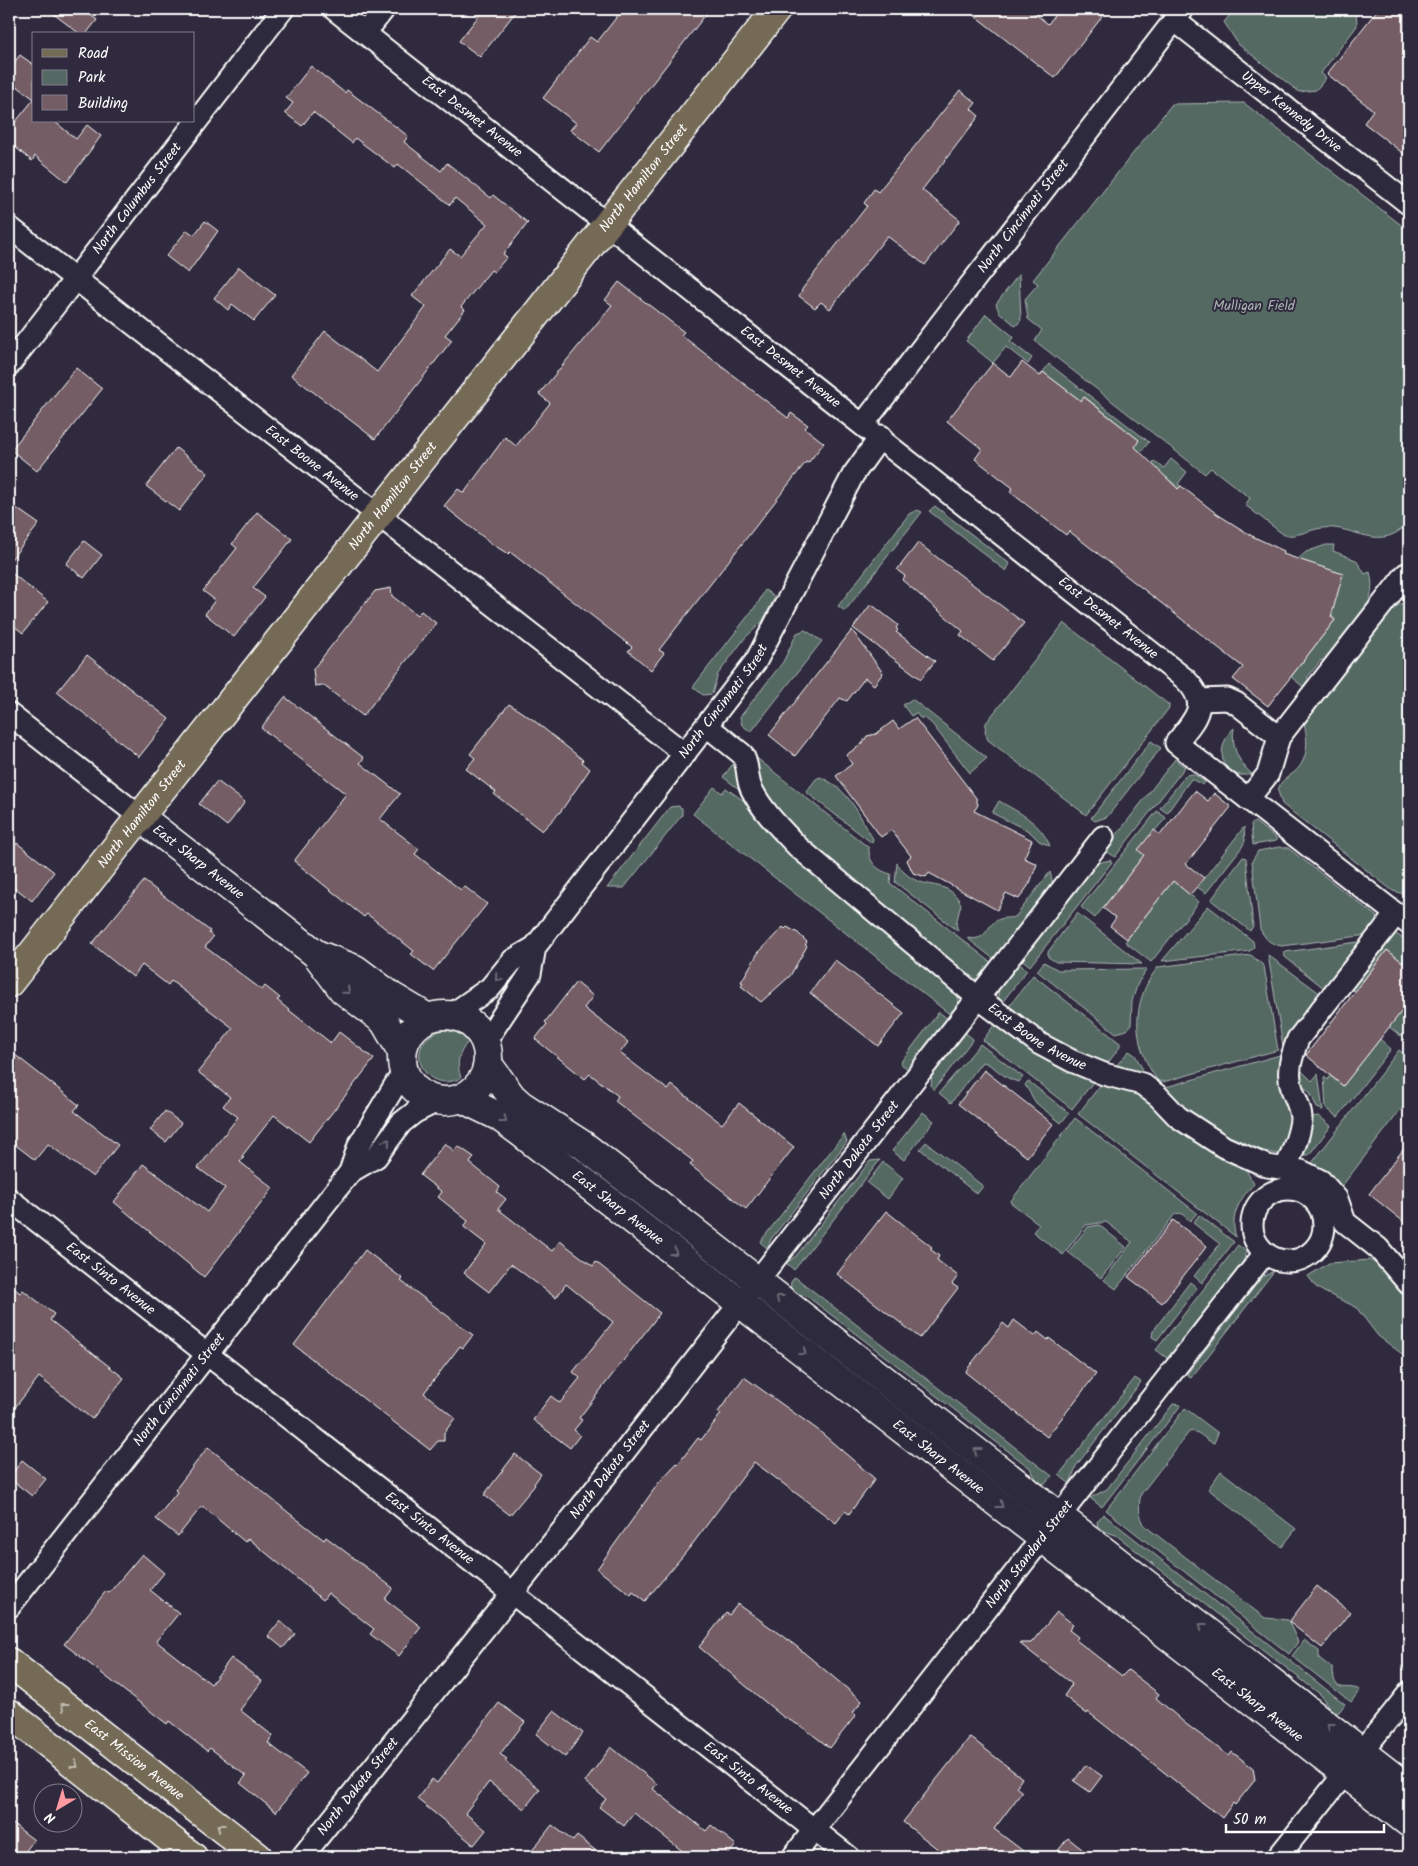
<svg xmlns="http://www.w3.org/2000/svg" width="1418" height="1866" font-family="Kalam,sans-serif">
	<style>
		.green { fill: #546964; stroke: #aab4b2 }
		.building { fill: #755d66; stroke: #fff }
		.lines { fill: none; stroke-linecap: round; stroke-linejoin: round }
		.street-casing { stroke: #fff; stroke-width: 25 }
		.secondary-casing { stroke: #fff; stroke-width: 31 }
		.primary-casing { stroke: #fff; stroke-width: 31 }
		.street { stroke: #2f2a3d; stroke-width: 21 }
		.secondary { stroke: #2f2a3d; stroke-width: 28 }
		.primary { stroke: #746b55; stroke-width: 28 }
		.oneway { stroke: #6d6a77 }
		.oneway2 { stroke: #c0bcb2 }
		.labels { text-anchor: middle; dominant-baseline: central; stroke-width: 4; stroke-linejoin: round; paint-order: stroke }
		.street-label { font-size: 14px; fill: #fff; stroke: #2f2a3d }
		.park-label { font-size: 14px; fill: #aab4b2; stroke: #2f2a3d }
	</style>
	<rect width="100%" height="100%" fill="#2f2a3d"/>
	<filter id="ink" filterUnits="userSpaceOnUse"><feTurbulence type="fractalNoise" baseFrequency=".02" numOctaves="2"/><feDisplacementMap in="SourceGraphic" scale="10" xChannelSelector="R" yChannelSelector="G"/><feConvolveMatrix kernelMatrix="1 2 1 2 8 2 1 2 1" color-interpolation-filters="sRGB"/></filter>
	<g filter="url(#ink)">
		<path class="green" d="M1235 9H1356L1357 26 1321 73 1326 78 1316 90 1299 92 1238 44 1224 22Z
			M1244 103 1409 231V522C1380 555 1354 524 1322 528 1308 530 1298 537 1284 535L1245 505 1250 498 1211 468 1205 474 1035 341 1042 330 1028 319 1025 299 1038 284 1033 280 1172 104Z
			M1019 274 1021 320 1016 326 999 312 996 304Z
			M986 314 1014 337 1010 341 1032 358 1028 364 1006 347 993 363 966 341Z
			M1049 364 1149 442 1130 466 1124 461 1139 440 1085 397 1081 401 1043 372Z
			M1171 459 1187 472 1178 484 1181 486 1179 488 1167 478 1149 469 1154 461 1164 468Z
			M935 506 1010 564 1006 571 929 511Z
			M917 510 922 512 845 611 838 606 909 514Z
			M1326 545H1334L1333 551 1356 560 1365 574 1370 572C1380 608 1346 637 1326 663L1321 660 1307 678 1311 681 1306 689 1291 677 1335 620 1295 562 1306 552Z
			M765 590 775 597 762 622 745 638 718 674 712 694 703 695 693 687 758 603Z
			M1409 601V894L1407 895 1393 891 1282 804 1278 791C1280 781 1284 780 1292 774 1308 763 1309 741 1304 724L1393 607Z
			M1064 623 1169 705V708L1086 815 988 740 985 732 986 723Z
			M805 630 822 641 751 732 742 725 740 717 783 662 797 633Z
			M912 699 987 758 970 773 932 724 925 718H920L916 713 911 716 903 705Z
			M1234 728C1231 746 1238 762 1252 774 1219 782 1214 746 1234 728Z
			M1151 741 1161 748 1107 817 1095 821 1091 818Z
			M753 755 869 848C868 862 878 871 891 874L890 883 992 963 982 977 972 980 822 858 777 812 757 782Z
			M1175 759 1185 767 1115 857 1105 850Z
			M735 761 759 820 774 838 839 896 957 994C961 1004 957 1008 952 1016L693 814 714 787 722 793 726 788 744 801 739 789 723 777Z
			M1194 774 1205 782 1203 785 1191 779 1167 813 1160 808 1186 775Z
			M820 777C849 789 858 813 873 839L872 843 806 792 816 779Z
			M999 801C1020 813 1040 822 1050 846L1039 841 1029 831 992 813Z
			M678 806 682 808V815L624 888H607L670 807Z
			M1157 811 1166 818 1138 850 1144 855 1095 918 1081 907Z
			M1255 822 1276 838V841L1253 845 1251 824Z
			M1244 827 1245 841 1242 847 1206 893 1197 887Z
			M1279 847 1288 848 1376 916 1378 921 1368 935 1282 946C1270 944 1266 940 1260 929L1252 861 1258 851Z
			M1243 857 1246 858 1253 926 1250 931 1211 900Z
			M1110 860 1112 862 1030 966 1020 958 1093 864Z
			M897 863C917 896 947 874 961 904L956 924 958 931 895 882Z
			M1050 872 1053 884 995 960 967 938C989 942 984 925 1000 919 1006 917 1011 919 1016 916Z
			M1173 881 1199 902 1151 962 1125 942Z
			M1208 906 1253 941 1254 947 1250 951 1162 961Z
			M1077 913 1142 964 1056 962 1048 957V952Z
			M1394 933 1409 942V967L1387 950 1354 991 1349 987Z
			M1358 942 1361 945 1325 989 1285 957 1284 954 1285 952Z
			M1251 955 1264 966 1278 1050 1163 1082 1158 1081C1132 1046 1130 1002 1158 967Z
			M1268 955 1321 994 1284 1048 1283 1047Z
			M1017 962 1027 970 1001 1004 999 1002 998 987Z
			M1044 962 1058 970 1147 969 1138 983 1132 1001 1131 1025 1127 1030 1116 1033 1037 971Z
			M1033 975 1120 1043V1047L1107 1064C1066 1048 1042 1034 1007 1009Z
			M1409 1002V1026L1401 1036 1389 1027Z
			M939 1012 949 1020 909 1070 900 1063Z
			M995 1024C1026 1048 1057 1066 1094 1081L1072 1109 983 1040Z
			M444 1030 459 1033 468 1042C458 1054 456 1063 461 1078 420 1097 401 1039 444 1030Z
			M963 1031 973 1039 934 1090 931 1087 932 1072Z
			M1380 1039 1391 1049 1338 1117 1326 1108 1324 1077 1328 1080 1330 1076 1343 1086Z
			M980 1044 1023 1077 1019 1082C1002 1079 993 1063 982 1062L951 1103 939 1093Z
			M1399 1050 1409 1058V1099L1342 1186 1338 1187 1312 1166V1163Z
			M1129 1051 1135 1055 1142 1068 1138 1073 1115 1067Z
			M1280 1055 1293 1117 1283 1154C1277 1155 1270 1152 1264 1151 1226 1141 1192 1119 1165 1090L1166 1087Z
			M1298 1067 1312 1081 1318 1074 1323 1110 1317 1108 1310 1092 1304 1087 1301 1088Z
			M1028 1081 1069 1113 1061 1123 1036 1103 1025 1085Z
			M1102 1083 1144 1097 1194 1141 1245 1168 1254 1184C1240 1198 1229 1217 1236 1237L1078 1114Z
			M923 1112 934 1121 904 1160 892 1151Z
			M1319 1116 1331 1126 1309 1155H1306L1302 1151 1309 1117Z
			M1075 1118 1197 1213 1190 1221 1181 1213 1175 1214 1116 1289 1104 1280 1132 1242 1106 1222 1086 1225 1063 1255 1033 1232 1039 1224 1010 1202Z
			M844 1134 847 1142 771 1239 767 1248 760 1242Z
			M926 1142 983 1186 977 1194 920 1149Z
			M880 1160 794 1270 786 1263 796 1256 870 1161Z
			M883 1162 903 1178 888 1199 867 1183Z
			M1199 1215 1234 1242 1202 1283 1194 1276 1220 1244 1193 1223Z
			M1099 1225 1126 1247 1101 1278 1068 1252 1088 1227Z
			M1238 1245 1247 1252 1241 1266 1168 1359 1156 1350Z
			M1370 1260 1385 1269 1409 1296V1359L1378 1336 1356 1307 1324 1292 1316 1287 1308 1276 1329 1263Z
			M1274 1271 1191 1378 1187 1374 1262 1277Z
			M795 1277 1052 1476 1046 1483 1039 1484 1030 1468 808 1297 790 1291 791 1282Z
			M1190 1282 1197 1288 1157 1340 1152 1337 1153 1331Z
			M1135 1378 1141 1382 1076 1466 1070 1484 1059 1475Z
			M1173 1404 1181 1405 1102 1507 1090 1498 1107 1489Z
			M1185 1408 1218 1433 1214 1443C1205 1441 1199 1429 1189 1432L1141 1494C1138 1507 1139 1515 1145 1526L1265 1618 1288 1620 1298 1642 1289 1654 1106 1510Z
			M1221 1471 1296 1529 1282 1547 1208 1489Z
			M1103 1514 1345 1704 1339 1712 1332 1713 1321 1695 1116 1535 1098 1529 1097 1522Z
			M1304 1640 1319 1651V1658L1333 1669C1334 1696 1345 1683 1360 1690L1351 1702 1292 1656Z"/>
		<path class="building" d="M47 9H82L97 20 86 34H80Z
			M484 9H518L480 57 459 41Z
			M623 9H710L599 152 570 130 576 123 543 98 590 37 597 42Z
			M966 9H1029L1048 24 1059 9H1108L1055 78Z
			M1378 9H1409V158L1364 123 1373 110 1327 74Z
			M20 55 34 65V99L9 80V69Z
			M311 66 345 93 347 90 408 136 404 142 441 171 447 163 491 198 493 195 528 223 503 254 507 257 494 272 491 270 461 307 465 310 445 335 452 340 375 439 291 375 325 331 377 372 426 307 412 296 450 249 460 256 487 224 455 198 450 205 398 164 395 168 355 138 352 143 313 112 302 126 285 113 293 103 286 98Z
			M960 90 976 103 971 109 979 116 922 190 960 220 925 265 887 236 830 309 821 302 815 308 799 296 803 288 867 206 864 203 874 189 878 192Z
			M34 99V121H54L76 139 87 125 101 136 67 182 35 156 32 161 9 142V130Z
			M205 221 218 231 188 273 166 256 187 230 194 235Z
			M239 267 275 295 254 321 232 304 228 310 214 298Z
			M619 282 684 332 681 335 788 418 791 413 808 425 805 428 824 443 808 463 806 462 659 650 664 653 651 670 628 651 632 647 510 552 508 554 492 544 444 506 458 489 464 493 505 437 516 446 550 403 539 394 612 305 605 300Z
			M1022 362 1040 376 1043 372 1081 401 1084 397 1139 440 1135 447 1178 489 1181 486 1217 514 1252 536 1284 551 1283 554 1343 574 1331 617 1335 620 1268 706 1233 679 1243 667 1069 531 1066 535 1010 492 1013 488 975 459 982 449 947 421 993 363 1011 377Z
			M76 368 102 389 37 471 11 450Z
			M176 448 208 473 179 511 146 486Z
			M9 503 39 524 9 562Z
			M257 512 292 539 253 588 265 597 234 637 205 614 215 600 203 591 237 548 232 544Z
			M84 541 102 555 84 578 66 564Z
			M918 543 1024 623 993 661 960 635 963 631 902 580 905 576 897 570Z
			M9 571 48 602 23 633 9 622Z
			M391 588 392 596 417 615 421 611 436 623 363 716 323 685 315 686 313 669 375 591Z
			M871 604 898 625 896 628 898 630 896 632 935 661 921 679 853 628Z
			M852 630 883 673 874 685 865 678 847 701 840 698 795 756 769 735Z
			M87 655 169 719 139 757 57 692Z
			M285 697 364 758 360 763 400 794 380 819 419 849 415 854 461 890 464 886 487 904 433 971 411 954 414 951 367 914 364 917 294 861 346 794 261 728Z
			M509 704 532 719 583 760 582 762 590 769 561 811 542 831 494 794 496 792 466 769 475 758 470 754Z
			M915 718 976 798 978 805 974 811 1032 840 1024 858 1037 864 1030 883 1019 899 1006 893 997 910 929 873 926 877 913 873 907 860 911 856 891 830 881 837 836 776 852 764 846 755 862 744 867 736 876 734 893 721 899 729Z
			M217 781 245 802 227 826 199 804Z
			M1195 791 1208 801 1214 793 1231 807 1186 864 1204 878 1190 895 1173 881 1127 939 1110 926 1116 918 1103 908 1144 855 1138 850 1154 830 1160 835Z
			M9 840 16 845 17 843 54 872 32 901 9 883Z
			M144 881 210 931 209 933 213 937 205 947 262 990 265 986 280 998 277 1000 290 1011 331 1043 339 1032 374 1059 309 1142 274 1115 242 1156 244 1157 240 1162 273 1188 204 1277 114 1202 143 1164 207 1212 225 1188 198 1168 238 1117 223 1106 230 1097 198 1072 233 1028 171 981 168 985 142 965 133 977 92 944Z
			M783 927 785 929 787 927 798 933 807 942 805 945 807 946 790 976 761 1002 741 986 743 983 741 982 758 953Z
			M1387 950 1409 967V1002L1343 1086 1306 1055Z
			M835 960 904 1013 878 1046 810 993Z
			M576 982 593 996 584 1008 628 1042 620 1053 668 1090 672 1085 722 1124 739 1103 794 1147 746 1209 690 1165 693 1161 615 1101 618 1096 590 1074 585 1079 535 1039 547 1024 545 1022Z
			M9 1050 79 1105 74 1111 118 1145 93 1177 48 1144 35 1160 9 1140Z
			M984 1070 1053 1124 1027 1157 958 1104Z
			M165 1111 181 1123 166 1142 150 1130Z
			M1409 1142V1226L1369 1194Z
			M445 1143 454 1151 458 1146 474 1157 470 1163 500 1187 497 1192 506 1199 498 1209 552 1251 560 1241 593 1266 596 1262 660 1313 579 1418 582 1420 574 1430 580 1435 570 1448 533 1420 551 1396 560 1403 580 1378 573 1372 613 1322 566 1284 556 1298 511 1264 489 1292 464 1273 486 1244 464 1227 468 1221 438 1197 442 1192 420 1175Z
			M886 1211 932 1247 930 1249 939 1256 937 1260 958 1276 952 1284 958 1288 920 1338 837 1274Z
			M1173 1220 1207 1246 1162 1303 1128 1277Z
			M365 1250 403 1279 401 1281 473 1335 463 1348 460 1346 424 1393 455 1418 444 1433V1441H438L430 1450 294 1345Z
			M9 1284 20 1293 23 1290 54 1314 50 1320 124 1378 92 1419 39 1377 9 1415Z
			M1014 1320 1035 1336 1038 1332 1048 1340 1049 1338 1096 1374 1047 1437 965 1372 1003 1323 1009 1328Z
			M744 1377 818 1430 875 1479 849 1514 845 1511 836 1523 754 1462 691 1546 645 1601 633 1592 631 1595 597 1569 660 1481 677 1463 678 1464 698 1438 701 1440 721 1414 718 1412Z
			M208 1447 289 1513 324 1540 326 1537 393 1588 385 1599 421 1627 399 1656 370 1634 374 1629 328 1593 323 1600 248 1538 245 1542 202 1506 178 1536 156 1519 177 1492 175 1490Z
			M515 1454 541 1474 534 1484 535 1485 510 1515 484 1495Z
			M22 1460 46 1479 32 1496 9 1478Z
			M142 1554 164 1573 150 1590 179 1613 156 1641 211 1684 231 1658 262 1681 240 1710 273 1736 268 1743 307 1773 276 1812 240 1783 246 1776 210 1748 207 1751 169 1721 167 1724 64 1644 106 1591 109 1593Z
			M1317 1586 1350 1612 1322 1648 1289 1622Z
			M738 1604 796 1646 862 1701 853 1713 856 1715 830 1748 804 1728 782 1716 699 1647 726 1613 729 1615Z
			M1057 1612 1073 1624 1069 1630 1078 1637 1076 1640 1122 1676 1128 1670 1159 1694 1156 1698 1186 1724 1229 1756 1232 1752 1253 1768 1255 1780 1235 1805 1233 1803 1222 1818 1088 1712 1087 1714 1064 1696 1072 1684 1019 1643H1031Z
			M280 1621 295 1634 283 1648 268 1636Z
			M499 1703 525 1722 500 1754 507 1759 505 1761 540 1789 524 1809 489 1782 465 1813 486 1830 474 1845 417 1799 432 1779 437 1783Z
			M554 1711 583 1733 565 1757 536 1734Z
			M970 1737 1022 1778 1016 1787 1022 1792 994 1829 1031 1857H948L903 1822Z
			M611 1747 657 1784 653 1789 706 1831 711 1825 736 1845 726 1857H690L634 1813 624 1826 599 1807 606 1799 585 1782Z
			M1086 1765 1102 1776 1090 1792 1074 1781Z
			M9 1821 34 1840 21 1857H9Z
			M552 1825 573 1841 577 1836 604 1857H527Z
			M1068 1838 1092 1857H1053Z"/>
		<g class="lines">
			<g class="street-casing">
				<g id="street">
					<path id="s1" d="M334 9C619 231 902 455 1185 679 1211 705 1195 719 1176 743L1409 924"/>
					<path id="s2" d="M1174 20 1409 204"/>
					<path d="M365 33 384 9"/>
					<path id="s3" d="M9 227 685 754"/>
					<path id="s4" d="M9 365 283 9"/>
					<path id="s5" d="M864 423 1183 9"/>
					<path d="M1200 700 1227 699 1236 703 1279 737"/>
					<path d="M9 714 139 816"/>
					<path id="s6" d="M707 726 742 754C749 764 746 776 751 788 762 811 781 829 798 847L977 997 1040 1044 1072 1061 1104 1074 1142 1084 1158 1096 1178 1117 1224 1147 1267 1166 1301 1171 1321 1181 1337 1199 1345 1222 1378 1248 1409 1284"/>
					<path d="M1248 799 1268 774 1279 737 1406 574 1409 576"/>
					<path id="s7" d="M451 1015 490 988 513 960 535 947 756 661 853 475 881 436"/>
					<path d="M485 1042 530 974 535 947"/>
					<path d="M1286 1168C1292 1152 1300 1135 1301 1119 1301 1107 1295 1099 1292 1089 1286 1072 1292 1055 1298 1039L1396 914"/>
					<path d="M350 1172 376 1157 401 1123 415 1112 439 1100"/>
					<circle cx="1288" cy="1225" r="36"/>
					<path id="s8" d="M9 1199 849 1857"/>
					<path id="s9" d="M9 1607 350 1172 359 1145 397 1082 405 1074"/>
					<path id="s10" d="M302 1857 593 1492 1103 837"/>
					<path id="s11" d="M793 1857 1265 1253"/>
					<path d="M1278 1857 1409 1693"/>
				</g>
			</g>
			<g class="secondary-casing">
				<g id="secondary">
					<path id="s12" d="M139 816 316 954 343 990 384 1021 402 1052"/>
					<path d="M316 954 355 969 391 996 428 1018"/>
					<circle cx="445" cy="1058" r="43"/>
					<path d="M488 1064 512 1097 521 1105 583 1145 1409 1789"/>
					<path id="s13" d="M461 1098 498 1116 520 1132 1409 1823"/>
				</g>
			</g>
			<g class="primary-casing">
				<g id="primary">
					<path id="s14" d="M9 983 777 9"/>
					<path id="s15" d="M9 1662 258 1857"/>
					<path d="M9 1713 193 1857"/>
				</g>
			</g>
			<use href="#street" class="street"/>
			<use href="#secondary" class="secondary"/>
			<use href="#primary" class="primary"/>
		</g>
		<defs><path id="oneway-chevron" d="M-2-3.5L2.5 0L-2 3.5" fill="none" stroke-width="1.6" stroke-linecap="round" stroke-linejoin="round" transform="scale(1.25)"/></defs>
		<g class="oneway">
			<use href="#oneway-chevron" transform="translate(498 978) rotate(130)"/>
			<use href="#oneway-chevron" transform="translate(347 991) rotate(39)"/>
			<use href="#oneway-chevron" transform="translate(504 1120) rotate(36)"/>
			<use href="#oneway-chevron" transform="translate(387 1142) rotate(-53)"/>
			<use href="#oneway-chevron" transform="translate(674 1252) rotate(38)"/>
			<use href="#oneway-chevron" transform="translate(779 1298) rotate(-142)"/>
			<use href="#oneway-chevron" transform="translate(803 1352) rotate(38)"/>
			<use href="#oneway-chevron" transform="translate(977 1451) rotate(-142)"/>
			<use href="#oneway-chevron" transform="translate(1000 1505) rotate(38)"/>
			<use href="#oneway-chevron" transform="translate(1202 1626) rotate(-142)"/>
			<use href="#oneway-chevron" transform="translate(1330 1726) rotate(-142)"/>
		</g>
		<g class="oneway2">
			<use href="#oneway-chevron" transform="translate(64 1706) rotate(-142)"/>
			<use href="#oneway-chevron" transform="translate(75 1765) rotate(38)"/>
			<use href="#oneway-chevron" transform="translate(220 1827) rotate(-142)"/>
		</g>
	</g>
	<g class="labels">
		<g class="street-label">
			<text stroke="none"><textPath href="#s2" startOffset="149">Upper Kennedy Drive</textPath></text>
			<text stroke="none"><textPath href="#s1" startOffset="175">East Desmet Avenue</textPath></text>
			<text stroke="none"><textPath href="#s14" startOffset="1025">North Hamilton Street</textPath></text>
			<text stroke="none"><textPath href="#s4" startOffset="210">North Columbus Street</textPath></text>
			<text stroke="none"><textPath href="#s5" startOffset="261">North Cincinnati Street</textPath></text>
			<text stroke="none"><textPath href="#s1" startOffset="580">East Desmet Avenue</textPath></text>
			<text stroke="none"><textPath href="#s3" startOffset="384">East Boone Avenue</textPath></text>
			<text stroke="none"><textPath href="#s14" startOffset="620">North Hamilton Street</textPath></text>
			<text stroke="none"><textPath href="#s1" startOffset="985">East Desmet Avenue</textPath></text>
			<text stroke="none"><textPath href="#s7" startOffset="419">North Cincinnati Street</textPath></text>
			<text stroke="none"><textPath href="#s14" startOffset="215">North Hamilton Street</textPath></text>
			<text stroke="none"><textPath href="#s12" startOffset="75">East Sharp Avenue</textPath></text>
			<text stroke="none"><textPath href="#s6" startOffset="462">East Boone Avenue</textPath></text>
			<text stroke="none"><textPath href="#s10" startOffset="900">North Dakota Street</textPath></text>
			<text stroke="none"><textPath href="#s13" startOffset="192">East Sharp Avenue</textPath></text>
			<text stroke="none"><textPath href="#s8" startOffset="129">East Sinto Avenue</textPath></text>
			<text stroke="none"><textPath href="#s9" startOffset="276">North Cincinnati Street</textPath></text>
			<text stroke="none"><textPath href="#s13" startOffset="598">East Sharp Avenue</textPath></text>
			<text stroke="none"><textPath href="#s10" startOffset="495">North Dakota Street</textPath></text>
			<text stroke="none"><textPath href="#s8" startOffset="534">East Sinto Avenue</textPath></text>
			<text stroke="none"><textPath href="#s11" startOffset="384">North Standard Street</textPath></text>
			<text stroke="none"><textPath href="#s13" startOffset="1002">East Sharp Avenue</textPath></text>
			<text stroke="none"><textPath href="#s15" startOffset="159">East Mission Avenue</textPath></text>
			<text stroke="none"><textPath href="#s8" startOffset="939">East Sinto Avenue</textPath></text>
			<text stroke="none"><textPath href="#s10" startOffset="90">North Dakota Street</textPath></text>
		</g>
		<g class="park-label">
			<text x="1254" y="306">Mulligan Field</text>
		</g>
	</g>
	<rect width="1418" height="1866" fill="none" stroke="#2f2a3d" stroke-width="30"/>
	<rect x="15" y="15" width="1388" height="1836" fill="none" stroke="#fff" stroke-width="2" filter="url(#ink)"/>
	<rect x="32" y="32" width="162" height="90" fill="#2f2a3d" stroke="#827f8b"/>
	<rect x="42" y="49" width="25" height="8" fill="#746b55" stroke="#827f8b"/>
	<text x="78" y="58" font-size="15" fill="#ffffff">Road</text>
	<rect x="42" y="70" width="25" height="15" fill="#546964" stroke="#827f8b"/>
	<text x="78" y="82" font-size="15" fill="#ffffff">Park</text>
	<rect x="42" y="95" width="25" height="15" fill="#755d66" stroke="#827f8b"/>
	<text x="78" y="108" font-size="15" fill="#ffffff">Building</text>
	<g transform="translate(58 1808) rotate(218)"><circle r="24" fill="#2f2a3d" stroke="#827f8b"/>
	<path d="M0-4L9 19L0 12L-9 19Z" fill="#ff9aa2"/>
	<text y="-8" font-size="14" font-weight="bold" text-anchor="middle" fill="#ffffff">N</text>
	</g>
	<path d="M1226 1824v8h158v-8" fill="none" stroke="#ffffff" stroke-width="2.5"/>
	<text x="1233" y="1824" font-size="15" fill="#ffffff" stroke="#2f2a3d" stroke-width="4" paint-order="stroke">50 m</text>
</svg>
